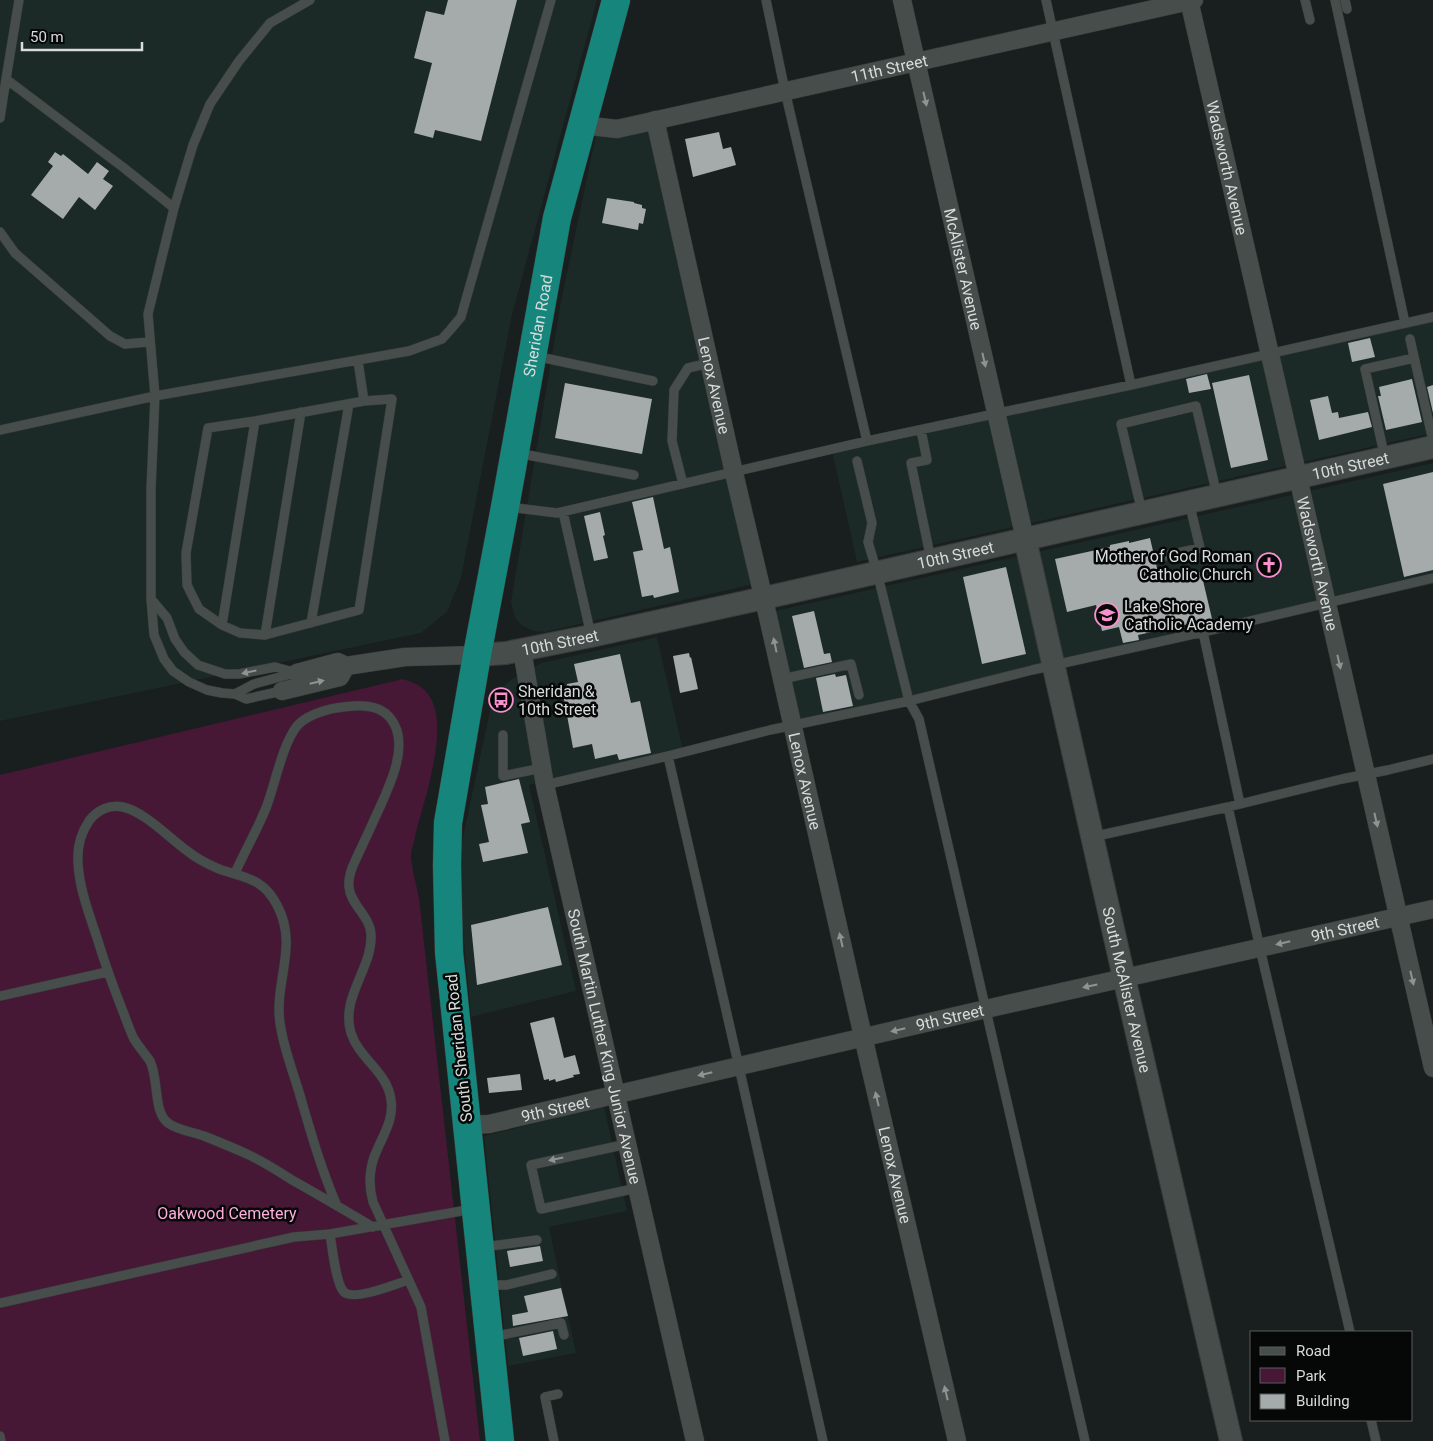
<svg xmlns="http://www.w3.org/2000/svg" width="1433" height="1441" font-family="Roboto,sans-serif">
	<style>
		.built { fill: #1b2927 }
		.green { fill: #471736 }
		.building { fill: #a4abaa }
		.lines { fill: none; stroke-linecap: round; stroke-linejoin: round }
		.service-casing { stroke: #373b3a; stroke-width: 10 }
		.minor-casing { stroke: #373b3a; stroke-width: 19 }
		.tertiary-casing { stroke: #373b3a; stroke-width: 24 }
		.trunk-casing { stroke: #373b3a; stroke-width: 29 }
		.service { stroke: #464d4b; stroke-width: 9 }
		.minor { stroke: #464d4b; stroke-width: 18 }
		.tertiary { stroke: #464d4b; stroke-width: 22 }
		.trunk { stroke: #16867c; stroke-width: 28 }
		.oneway { fill: #8e9492 }
		.labels { text-anchor: middle; dominant-baseline: central; stroke-width: 5; stroke-linejoin: round; paint-order: stroke }
		.street-label { font-size: 16px; fill: #d7dbda; stroke: #060808 }
		.poi-label { font-size: 16px; fill: #d7dbda; stroke: #060808; text-anchor: start }
		.park-label { font-size: 16px; fill: #feaddc; stroke: #060808 }
	</style>
	<rect width="100%" height="100%" fill="#191e1e"/>
	<path class="built" d="M0 0H597L512 315 461 578 447 612 421 633 0 721Z
		M666 120 763 582 545 632 534 631 522 626 515 618 511 602 561 301 596 135Z
		M1433 314V433L857 562 832 451Z
		M1433 463V584L794 723 770 612Z
		M657 637 683 750 529 785 576 991 471 1017 457 865 491 706 496 693 513 678 541 663Z
		M604 1106 627 1211 549 1227 576 1353 508 1366 484 1136Z"/>
	<path class="green" d="M403 679C408 681 416 683 421 687 457 713 423 801 415 837 414 843 411 850 411 856 411 866 417 887 419 898L480 1441H0V775Z"/>
	<path class="building" d="M448 0H517L481 141 435 130 433 138 414 133 432 63 414 58 426 11 444 15Z
		M719 132 723 149 731 147 736 165 693 177 685 139Z
		M55 152 61 156 63 154 88 174 97 162 109 171 103 179 113 186 95 210 79 197 63 219 31 195 53 166 48 162Z
		M607 198 634 202V203L642 205V208L646 209 643 224 639 223 638 230 602 223Z
		M1370 338 1375 357 1352 362 1348 343Z
		M1207 374 1211 389 1189 393 1186 379Z
		M1249 375 1268 460 1231 468 1212 383Z
		M1412 379 1422 422 1386 430 1378 396H1381L1379 387Z
		M565 383 652 399 642 454 555 438Z
		M1433 385V413L1427 387Z
		M1328 396 1332 413 1338 412 1339 418 1368 412 1372 427 1319 440 1310 400Z
		M1433 472V570L1404 577 1383 484Z
		M653 497 664 549 670 547 679 592 654 598 653 595 642 597 633 552 643 550 632 502Z
		M600 512 605 535 603 536 608 558 594 561 584 516Z
		M1150 538 1160 581 1201 572 1213 623 1194 628 1193 623 1138 635 1139 640 1123 643 1119 627 1102 631 1096 605 1067 612 1055 559 1110 547V545L1129 541V543Z
		M1006 567 1026 654 982 664 963 577Z
		M814 611 824 654 830 653 832 662 804 668 792 616Z
		M689 653 690 658 691 657 698 689 680 693 673 656Z
		M620 654 631 703 640 701 651 753 619 760 617 754 595 759 592 744 573 748 564 699 567 684 578 682 574 664Z
		M835 674 836 677 846 675 853 706 823 712 816 678Z
		M519 779 530 822 521 824 528 853 483 862 479 844 489 842 481 805 488 804 485 787Z
		M548 907 562 965 477 985 471 925Z
		M554 1017 564 1058 575 1055 580 1074 573 1075 574 1077 556 1082 555 1079 549 1081V1079L544 1080 530 1023Z
		M520 1074 522 1090 489 1093 487 1078Z
		M540 1246 543 1261 510 1267 507 1251Z
		M561 1288 568 1316 513 1326 512 1315 528 1312 524 1296Z
		M553 1331 557 1349 523 1356 519 1338Z"/>
	<g class="lines">
		<g class="service-casing">
			<path id="service" d="M19 0 6 79 124 168 174 208
				M766 0 785 91 867 441
				M1046 0 1131 385
				M1305 0 1310 20
				M1335 0 1405 323
				M1345 0 1347 9
				M0 118 6 79
				M0 232 15 253 110 336 125 344 149 342
				M1410 339 1433 441
				M535 356 653 381
				M358 361 364 401 392 399 359 610 265 635 240 633 222 625 199 609 187 585 186 553 208 428 255 421 364 401
				M0 430 155 396 409 351 442 339 451 329 461 317 551 0
				M921 430 927 460 911 463 931 560
				M517 453 634 475
				M1385 458 1365 369 1414 358
				M857 461 872 523 868 542 877 572 909 701 919 719 1085 1441
				M683 484 672 441 674 390 688 368 710 363
				M508 507 557 513 867 441 1131 385 1433 317
				M563 512 591 635
				M1142 512 1121 424 1196 406 1217 495
				M1164 556 1200 548 1189 502
				M151 599 167 618 175 639 184 652 198 665 225 674H239L275 667 297 673
				M311 623 349 404
				M222 625 255 421
				M1203 632 1240 804
				M265 635 301 412
				M782 679 851 664 859 695
				M282 691 246 699 235 694 222 693 207 690 189 682 173 671 164 659 154 635 151 599V489L155 396 148 314 174 208 193 145 210 104 239 61 270 23 310 0
				M235 694 254 684 295 673
				M503 735V776L542 768
				M668 756 739 1067 823 1441
				M545 785 668 756 770 730 909 701 1032 670 1203 632 1433 578
				M1228 807 1262 957 1350 1332
				M1092 837 1228 807 1342 779 1388 770 1433 759
				M235 873C245 851 257 830 266 808 275 785 282 745 297 726 309 712 336 707 353 706 367 705 382 707 391 719 412 746 386 793 374 820 367 836 359 852 352 868 350 874 348 880 349 887 350 904 370 916 371 934 373 968 340 997 351 1033 359 1059 388 1072 391 1100 394 1118 384 1134 377 1150 369 1167 368 1184 373 1202L421 1307 445 1441
				M0 996 107 972
				M627 1144 531 1165 541 1209 637 1188
				M337 1206C321 1169 310 1130 299 1092 292 1069 283 1046 280 1023 274 981 299 946 277 905 263 878 245 878 219 869 207 864 196 858 186 850 168 837 145 812 123 807 110 804 97 810 89 821 81 833 77 847 78 862 79 889 90 916 98 941 105 964 113 986 122 1009 126 1019 129 1029 134 1039 139 1047 145 1054 150 1061 159 1079 153 1112 168 1123 177 1130 193 1132 204 1136 219 1142 234 1148 249 1155 264 1162 278 1171 292 1180 319 1195 346 1211 373 1227
				M330 1234C332 1246 336 1285 344 1292 353 1301 397 1284 408 1280
				M483 1247 537 1240
				M486 1285H506L552 1274
				M0 1303 294 1237 330 1234 473 1209
				M492 1337 561 1323 564 1335
				M1371 1420 1376 1441
				M0 1436 1 1441
				M554 1441 545 1397 558 1394"/>
		</g>
		<g class="minor-casing">
			<g id="minor">
				<path id="s1" d="M902 0 1025 539"/>
				<path id="s2" d="M1189 0 1433 1068"/>
				<path id="s3" d="M655 120 734 473 768 617 859 1019 957 1441"/>
				<path id="s4" d="M582 125 617 129 1194 0"/>
				<path id="s5" d="M522 650 545 785 695 1441"/>
				<path d="M297 673 338 662 346 666 405 657 477 655"/>
				<path d="M282 691 340 677 346 666"/>
				<path id="s6" d="M467 1125 489 1124 986 1009 1433 909"/>
			</g>
		</g>
		<g class="tertiary-casing">
			<g id="tertiary">
				<path id="s7" d="M1025 539 1120 960 1231 1441"/>
				<path id="s8" d="M477 655 506 653 591 636 764 598 1433 447"/>
			</g>
		</g>
		<g class="trunk-casing">
			<g id="trunk">
				<path id="s9" d="M500 1441 449 952 447 866 448 823 477 655 505 507 557 218 616 0"/>
			</g>
		</g>
		<use href="#service" class="service"/>
		<use href="#minor" class="minor"/>
		<use href="#tertiary" class="tertiary"/>
		<use href="#trunk" class="trunk"/>
	</g>
	<defs><path id="oneway-solid" d="M-6-.8H1V-3.2L6.5 0L1 3.2V.8H-6Z" transform="scale(1.25)"/></defs>
	<g class="oneway">
		<use href="#oneway-solid" transform="translate(925 99) rotate(77)"/>
		<use href="#oneway-solid" transform="translate(984 360) rotate(77)"/>
		<use href="#oneway-solid" transform="translate(775 645) rotate(-102)"/>
		<use href="#oneway-solid" transform="translate(1339 662) rotate(77)"/>
		<use href="#oneway-solid" transform="translate(249 672) rotate(168)"/>
		<use href="#oneway-solid" transform="translate(317 682) rotate(-13)"/>
		<use href="#oneway-solid" transform="translate(1376 820) rotate(77)"/>
		<use href="#oneway-solid" transform="translate(841 940) rotate(-103)"/>
		<use href="#oneway-solid" transform="translate(1283 943) rotate(167)"/>
		<use href="#oneway-solid" transform="translate(1412 978) rotate(77)"/>
		<use href="#oneway-solid" transform="translate(1090 986) rotate(168)"/>
		<use href="#oneway-solid" transform="translate(898 1030) rotate(167)"/>
		<use href="#oneway-solid" transform="translate(705 1074) rotate(167)"/>
		<use href="#oneway-solid" transform="translate(877 1099) rotate(-103)"/>
		<use href="#oneway-solid" transform="translate(556 1159) rotate(168)"/>
		<use href="#oneway-solid" transform="translate(946 1393) rotate(-103)"/>
	</g>
	<defs>
		<g id="church-ring" transform="scale(1.25)"><circle r="9.5" fill="#060808" stroke="#f790cd" stroke-width="1.5"/><path d="M-1.2-6h2.4v3.5h3.3v2.4h-3.3V6h-2.4V-.1h-3.3v-2.4h3.3Z" fill="#f790cd"/></g>
		<g id="school-ring" transform="scale(1.25)"><circle r="9.5" fill="#060808" stroke="#f790cd" stroke-width="1.5"/><path d="M0-5L7-2L0 1L-7-2ZM-4 1L0 2.5L4 1V4Q0 6-4 4Z" fill="#f790cd"/></g>
		<g id="bus-ring" transform="scale(1.25)"><circle r="9.5" fill="#060808" stroke="#f790cd" stroke-width="1.5"/><path d="M-5-6H5V4H4V6H2V4H-2V6H-4V4H-5ZM-3.5-4V0h7V-4ZM-3.5 1.2v1.5H-2V1.2ZM2 1.2v1.5H3.5V1.2Z" fill="#f790cd"/></g>
	</defs>
	<g fill-rule="evenodd">
		<use href="#church-ring" x="1269" y="565"/>
		<use href="#school-ring" x="1107" y="615"/>
		<use href="#bus-ring" x="501" y="700"/>
	</g>
	<g class="labels">
		<g class="street-label">
			<text stroke="none"><textPath href="#s4" startOffset="314">11th Street</textPath></text>
			<text stroke="none"><textPath href="#s2" startOffset="172">Wadsworth Avenue</textPath></text>
			<text stroke="none"><textPath href="#s1" startOffset="276">McAlister Avenue</textPath></text>
			<text stroke="none"><textPath href="#s9" startOffset="1126">Sheridan Road</textPath></text>
			<text stroke="none"><textPath href="#s3" startOffset="272">Lenox Avenue</textPath></text>
			<text stroke="none"><textPath href="#s8" startOffset="894">10th Street</textPath></text>
			<text stroke="none"><textPath href="#s8" startOffset="489">10th Street</textPath></text>
			<text stroke="none"><textPath href="#s2" startOffset="578">Wadsworth Avenue</textPath></text>
			<text stroke="none"><textPath href="#s8" startOffset="84">10th Street</textPath></text>
			<text stroke="none"><textPath href="#s3" startOffset="678">Lenox Avenue</textPath></text>
			<text stroke="none"><textPath href="#s6" startOffset="900">9th Street</textPath></text>
			<text stroke="none"><textPath href="#s7" startOffset="462">South McAlister Avenue</textPath></text>
			<text stroke="none"><textPath href="#s6" startOffset="495">9th Street</textPath></text>
			<text stroke="none"><textPath href="#s5" startOffset="405">South Martin Luther King Junior Avenue</textPath></text>
			<text transform="translate(459 1048) rotate(-96)">South Sheridan Road</text>
			<text stroke="none"><textPath href="#s6" startOffset="90">9th Street</textPath></text>
			<text stroke="none"><textPath href="#s3" startOffset="1082">Lenox Avenue</textPath></text>
		</g>
		<g class="poi-label">
			<text x="1252" y="556" text-anchor="end">Mother of God Roman<tspan x="1252" dy="18">Catholic Church</tspan></text>
			<text x="1124" y="606">Lake Shore<tspan x="1124" dy="18">Catholic Academy</tspan></text>
			<text x="518" y="691">Sheridan &amp;<tspan x="518" dy="18">10th Street</tspan></text>
		</g>
		<g class="park-label">
			<text x="227" y="1213">Oakwood Cemetery</text>
		</g>
	</g>
	<rect x="1250" y="1331" width="162" height="90" fill="#060808" stroke="#5a5c5c"/>
	<rect x="1260" y="1347" width="25" height="8" fill="#464d4b" stroke="#5a5c5c"/>
	<text x="1296" y="1356" font-size="15" fill="#d7dbda">Road</text>
	<rect x="1260" y="1368" width="25" height="15" fill="#471736" stroke="#5a5c5c"/>
	<text x="1296" y="1381" font-size="15" fill="#d7dbda">Park</text>
	<rect x="1260" y="1394" width="25" height="15" fill="#a4abaa" stroke="#5a5c5c"/>
	<text x="1296" y="1406" font-size="15" fill="#d7dbda">Building</text>
	<path d="M22 42v8h120v-8" fill="none" stroke="#d7dbda" stroke-width="2.5"/>
	<text x="30" y="42" font-size="15" fill="#d7dbda" stroke="#060808" stroke-width="4" paint-order="stroke">50 m</text>
</svg>
